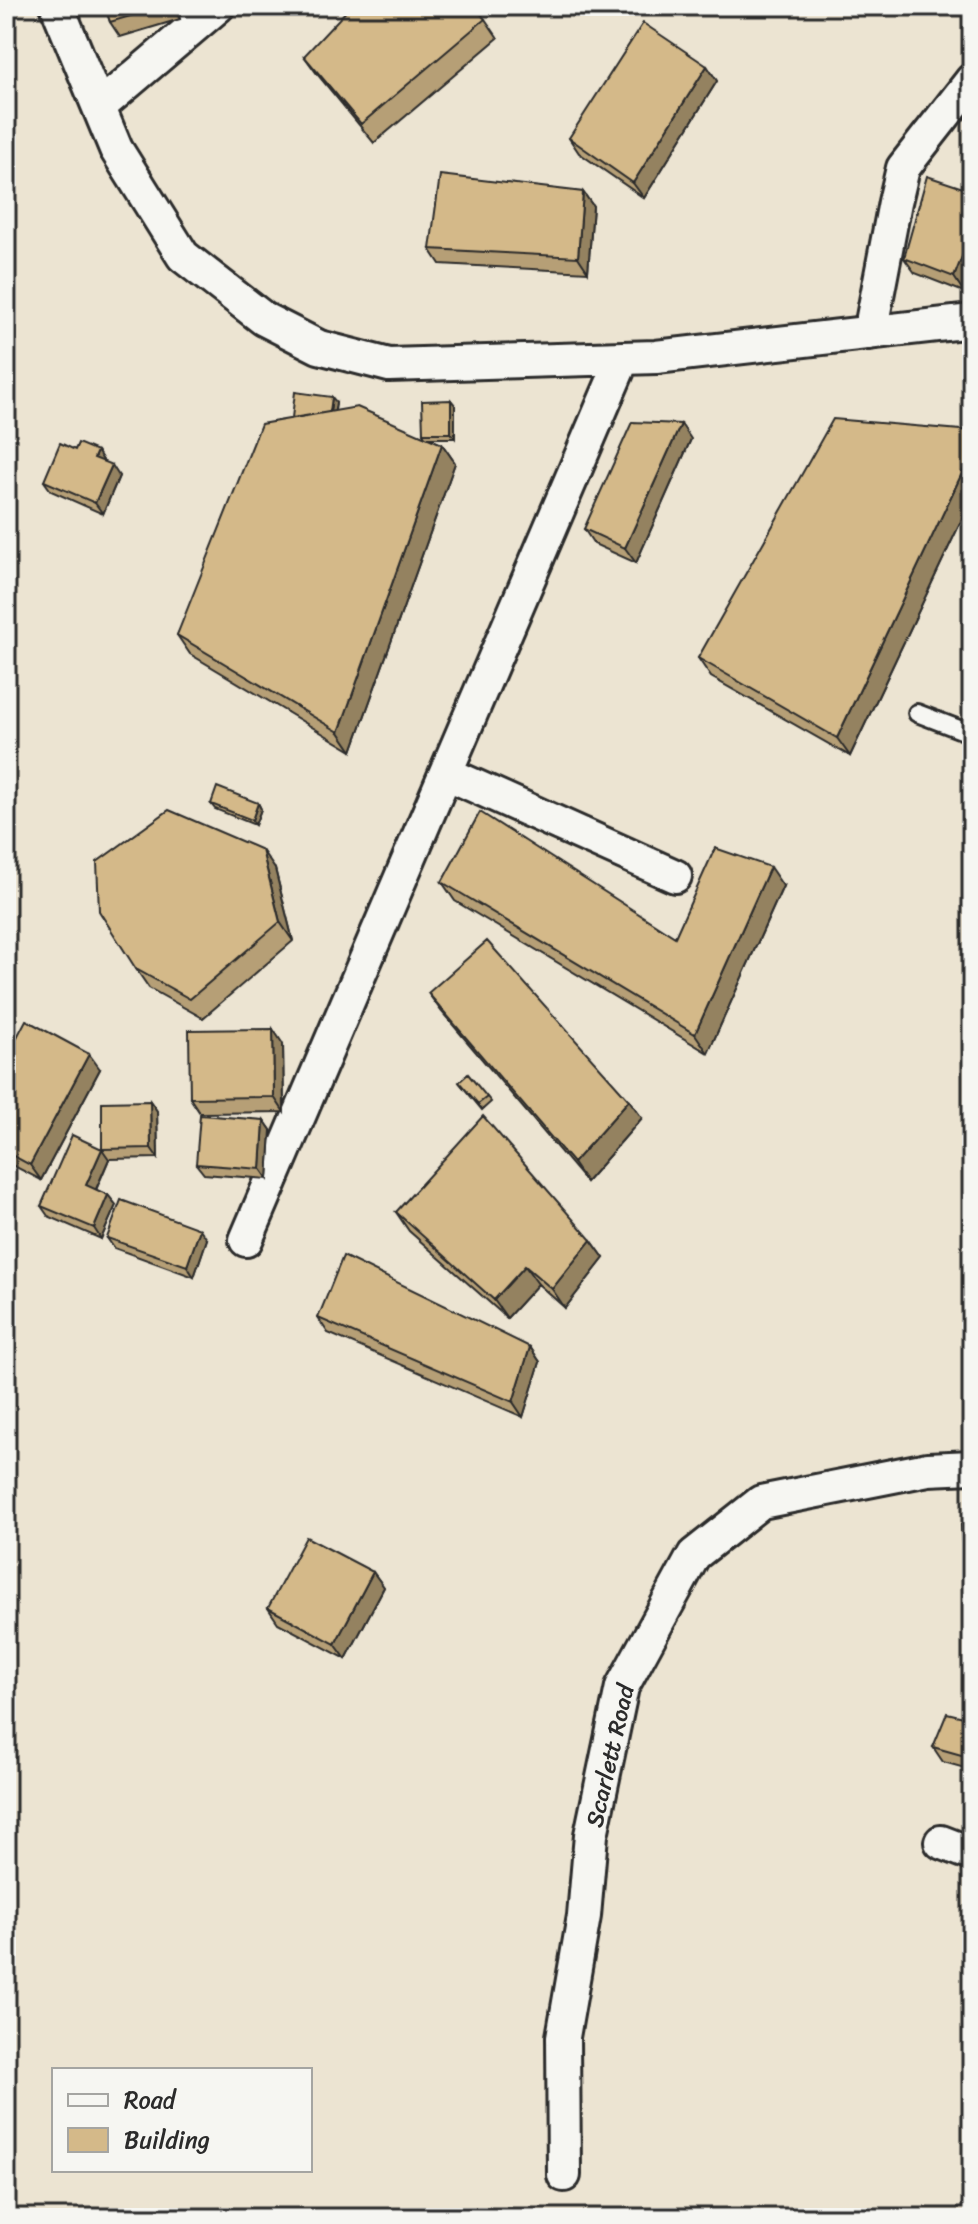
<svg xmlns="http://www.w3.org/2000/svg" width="978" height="2224" font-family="Sriracha,sans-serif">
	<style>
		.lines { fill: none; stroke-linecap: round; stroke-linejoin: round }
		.lane-casing { stroke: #2b2b2b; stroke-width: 22 }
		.street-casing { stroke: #2b2b2b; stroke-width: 38 }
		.lane { stroke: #f6f6f2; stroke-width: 16 }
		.street { stroke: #f6f6f2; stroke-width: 32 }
		.wall { fill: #b69f76; stroke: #2b2b2b; stroke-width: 2 }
		.shaded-wall { fill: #948260; stroke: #2b2b2b; stroke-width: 2 }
		.building { fill: #d4b989; stroke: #2b2b2b; stroke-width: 2 }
		.labels { text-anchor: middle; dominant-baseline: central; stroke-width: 6; stroke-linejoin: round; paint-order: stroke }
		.street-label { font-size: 24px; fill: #2b2b2b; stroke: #f6f6f2 }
	</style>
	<rect width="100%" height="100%" fill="#ece4d2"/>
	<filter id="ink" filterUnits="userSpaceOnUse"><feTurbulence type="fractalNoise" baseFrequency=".0125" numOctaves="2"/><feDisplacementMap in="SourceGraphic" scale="16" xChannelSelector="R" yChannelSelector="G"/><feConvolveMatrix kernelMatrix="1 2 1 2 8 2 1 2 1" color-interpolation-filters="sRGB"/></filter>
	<g filter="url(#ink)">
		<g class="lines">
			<g class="lane-casing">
				<path id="lane" d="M917 713 972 734"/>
			</g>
			<g class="street-casing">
				<path id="street" d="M57 6 116 149 183 256 264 319 319 347 389 365 656 357 972 321
					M99 107 218 6
					M870 333 895 202 903 168 972 80
					M446 773 675 876
					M246 1240 623 358
					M941 1842 972 1854
					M564 2175 563 2037 584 1916 591 1835 622 1687 694 1555 761 1502 928 1469 972 1467"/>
			</g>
			<use href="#lane" class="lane"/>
			<use href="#street" class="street"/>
		</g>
		<path class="wall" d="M105 6H175L180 19 120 37 110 22Z
			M485 19 498 38 374 143 317 74 304 56Z
			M707 66 717 81 644 198 579 153 569 138Z
			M972 191 964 292 915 273 904 258Z
			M583 192 593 206 588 272 440 264 430 249Z
			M451 400 455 405V438H428L442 444 455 463 352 751 190 654 177 635 292 418 336 402 335 411 425 437 423 433Z
			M972 431V498L850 756 711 677 698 658Z
			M691 439 636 563 594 544 584 529Z
			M75 450 97 451 104 462 119 476 103 514 51 491 44 481Z
			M258 803 261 809 255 825 215 809 211 804Z
			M275 869 293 941 203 1018 149 988 136 969Z
			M442 882 675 937 783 886 708 1053 455 901Z
			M428 993 642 1118 586 1182 441 1011Z
			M283 1044 284 1112 200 1113 190 1098Z
			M6 1058 100 1069 41 1180 6 1162Z
			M459 1082 487 1097 491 1102 482 1110Z
			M150 1101 157 1111 158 1158 109 1159 96 1190 108 1195 116 1205 101 1239 48 1216 41 1206Z
			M264 1120 271 1130 268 1179 204 1174 196 1164Z
			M396 1212 591 1240 604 1258 565 1308 538 1284 507 1318 409 1231Z
			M107 1238 207 1239 194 1277 114 1248Z
			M318 1318 530 1347 540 1362 523 1417 328 1333Z
			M972 1524V1615L965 1605Z
			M373 1572 384 1587 346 1659 278 1623 268 1608Z
			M972 1719V1770L943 1762 933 1747Z"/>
		<path class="shaded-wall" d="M171 6H175L180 19Z
			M707 66 717 81 644 198 633 183Z
			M583 192 593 206 588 272 578 257Z
			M972 231V272L964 292 954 277Z
			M332 397 336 402 332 430 328 425Z
			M451 400 455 405V438L451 433Z
			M681 424 691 439 636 563 625 548Z
			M442 444 455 463 352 751 339 732Z
			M97 451 104 462 101 468 94 458Z
			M972 452V498L850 756 837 738Z
			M112 465 119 476 103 514 95 503Z
			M258 803 261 809 255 825 252 820Z
			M262 850 275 869 293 941 280 922Z
			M770 867 783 886 708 1053 695 1034Z
			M273 1029 283 1044 284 1112 274 1097Z
			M89 1054 100 1069 41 1180 30 1165Z
			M629 1100 642 1118 586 1182 573 1163Z
			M150 1101 157 1111 158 1158 151 1148Z
			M264 1120 271 1130 268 1179 261 1169Z
			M102 1149 109 1159 93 1196 86 1185Z
			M108 1195 116 1205 101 1239 94 1228Z
			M200 1229 207 1239 194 1277 187 1266Z
			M591 1240 604 1258 565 1308 552 1289Z
			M525 1266 538 1284 507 1318 494 1300Z
			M530 1347 540 1362 523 1417 513 1402Z
			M373 1572 384 1587 346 1659 335 1644Z"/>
		<path class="building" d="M105 6H164L110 22Z
			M351 6H474L485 19 361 124 304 56Z
			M643 23 707 66 633 183 569 138Z
			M440 175 583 192 578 257 430 249Z
			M927 176 972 191V231L954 277 904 258Z
			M295 392 332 397 330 412 292 418Z
			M451 400V433H423L422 401Z
			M357 407 442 444 339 732 177 635 261 424Z
			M833 419 972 431V452L837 738 698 658Z
			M632 422 681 424 625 548 584 529Z
			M60 443 75 450 78 443 97 451 94 458 112 465 95 503 44 481Z
			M217 787 258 803 252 820 211 804Z
			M169 810 262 850 280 922 190 999 136 969 99 911 97 862Z
			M480 812 675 937 715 848 770 867 695 1034 442 882Z
			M487 941 629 1100 573 1163 428 993Z
			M26 1020 89 1054 30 1165 6 1152V1058Z
			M273 1029 274 1097 190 1098 189 1030Z
			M468 1074 487 1097 478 1104 459 1082Z
			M150 1101 151 1148 102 1149V1102Z
			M200 1115 264 1120 261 1169 196 1164Z
			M483 1116 591 1240 552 1289 525 1266 494 1300 396 1212Z
			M72 1135 102 1149 86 1185 108 1195 94 1228 41 1206Z
			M121 1200 200 1229 187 1266 107 1238Z
			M343 1256 530 1347 513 1402 318 1318Z
			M961 1524H972V1605H965Z
			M306 1537 373 1572 335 1644 268 1608Z
			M947 1713 972 1719V1758L933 1747Z
			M576 2216V2218H537Z"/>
	</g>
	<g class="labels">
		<g class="street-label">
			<text transform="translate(610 1756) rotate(-77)">Scarlett Road</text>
		</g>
	</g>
	<rect width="978" height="2224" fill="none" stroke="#f6f6f2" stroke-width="32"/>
	<rect x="16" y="16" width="946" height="2192" fill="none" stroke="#2b2b2b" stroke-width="3" filter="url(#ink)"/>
	<rect x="52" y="2068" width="260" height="104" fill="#f6f6f2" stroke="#a5a5a2" stroke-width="2"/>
	<rect x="68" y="2094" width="40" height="12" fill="#f6f6f2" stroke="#a5a5a2" stroke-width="2"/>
	<text x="124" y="2108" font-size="24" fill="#2b2b2b">Road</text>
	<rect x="68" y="2128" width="40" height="24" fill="#d4b989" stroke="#a5a5a2" stroke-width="2"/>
	<text x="124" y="2148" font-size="24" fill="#2b2b2b">Building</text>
</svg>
